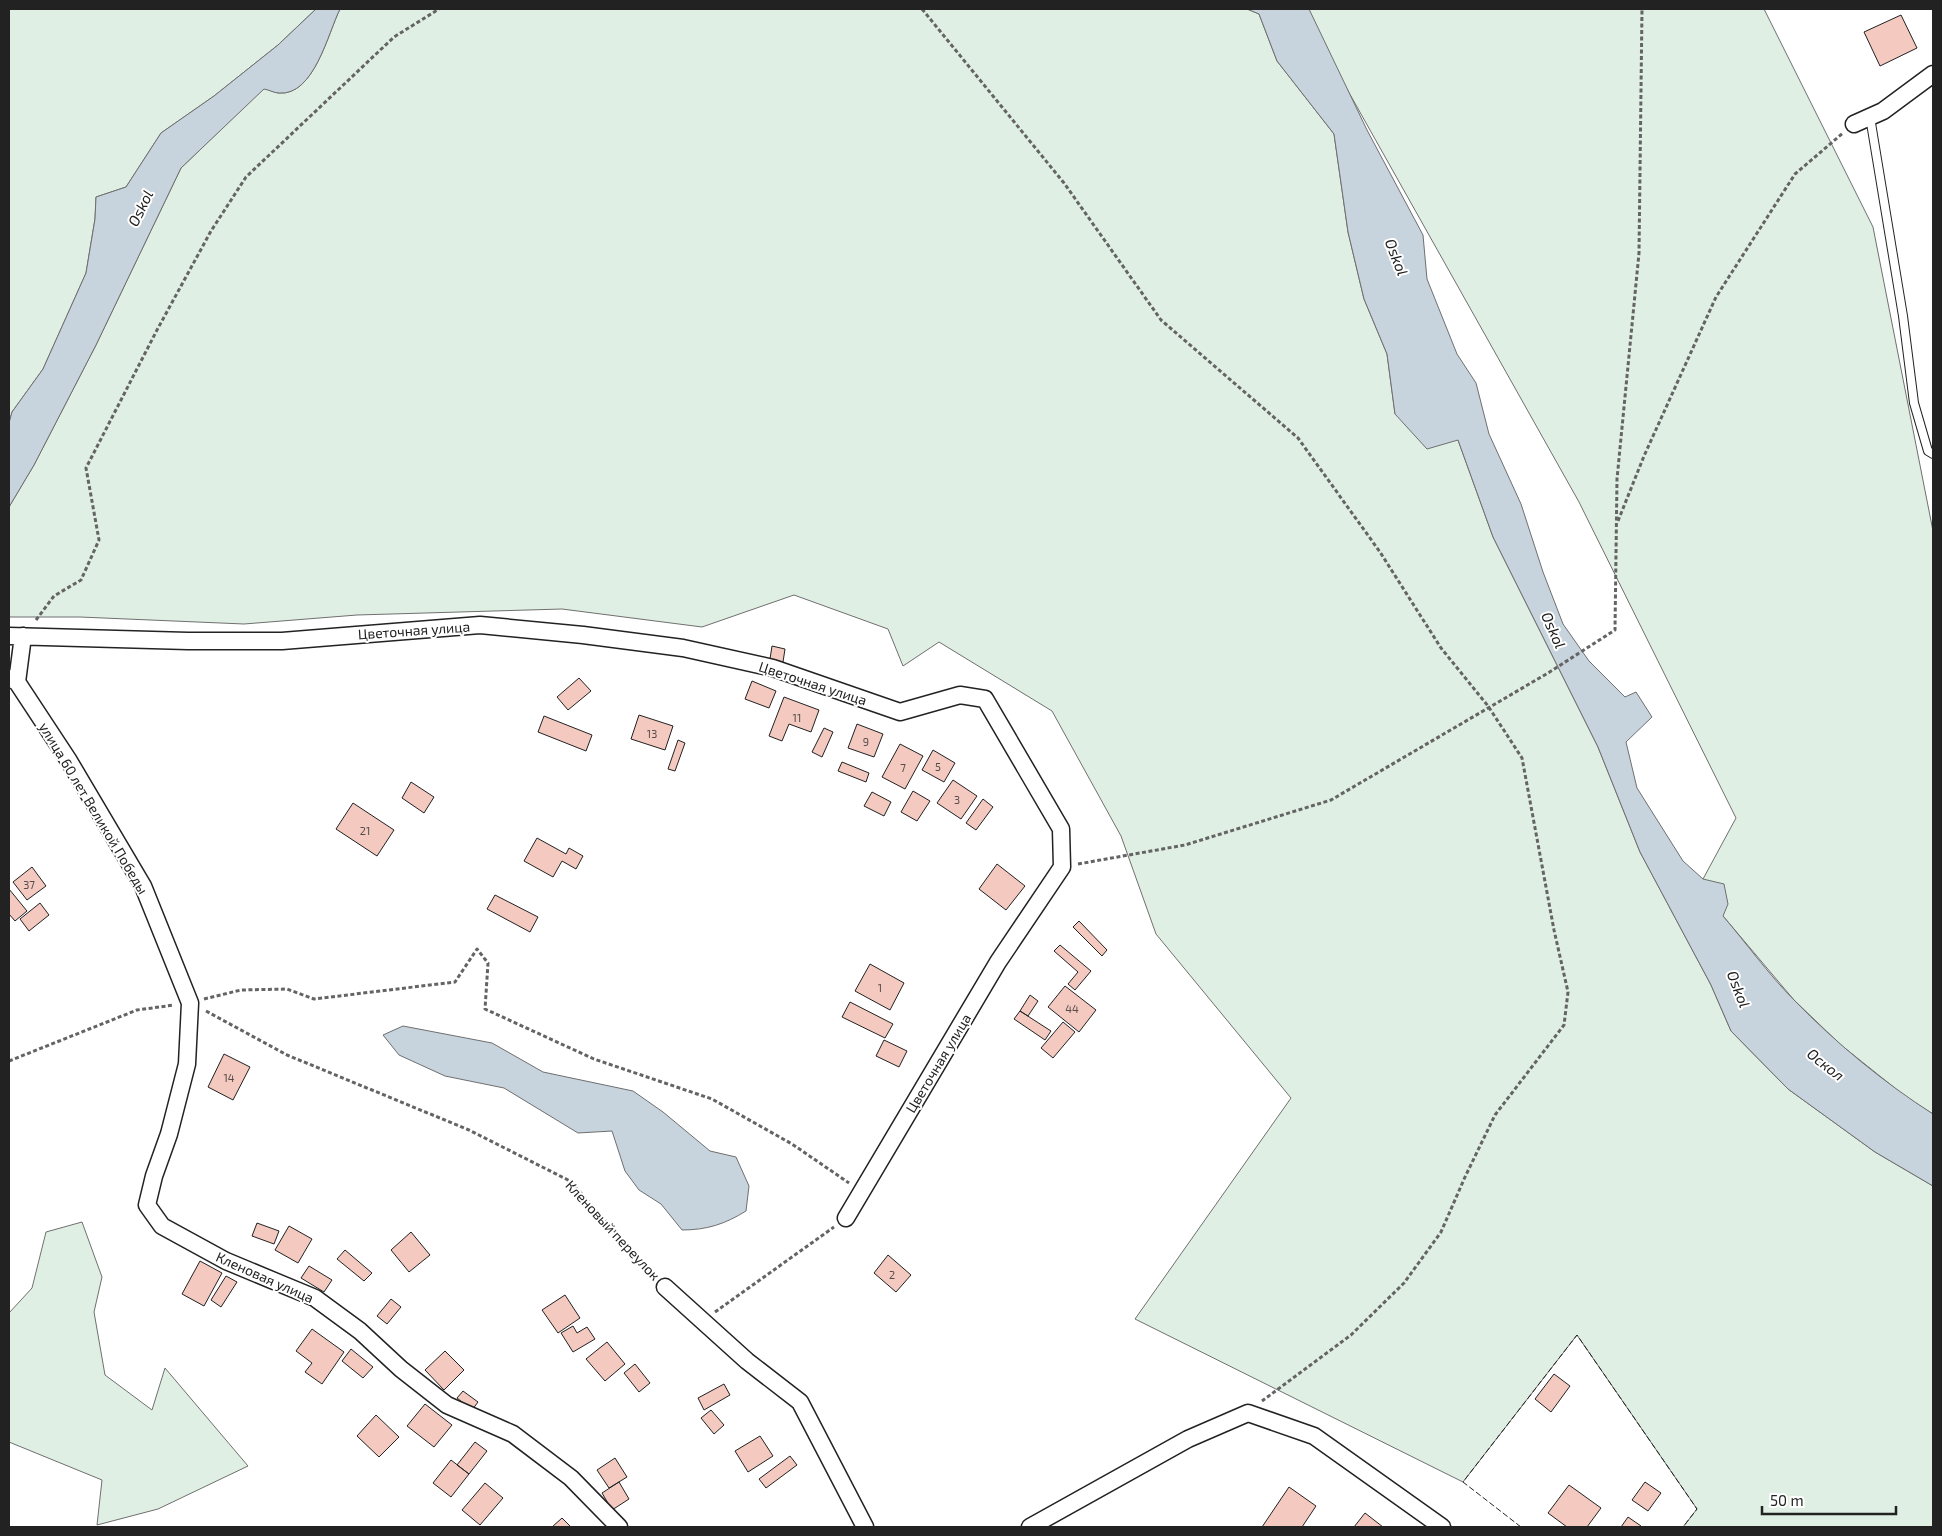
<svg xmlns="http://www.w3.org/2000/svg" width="1942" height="1536" font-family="'Exo 2',sans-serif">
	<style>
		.green { fill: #e0efe3; stroke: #6f6f6f }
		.water { fill: #c7d3dd; stroke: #6f6f6f }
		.building { fill: #f3c9c0; stroke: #222 }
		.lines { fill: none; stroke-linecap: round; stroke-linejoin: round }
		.lane-casing { stroke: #222; stroke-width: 10 }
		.street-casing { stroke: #222; stroke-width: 19 }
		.path { stroke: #646464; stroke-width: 3; stroke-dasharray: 4 2.5; stroke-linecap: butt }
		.lane { stroke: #fff; stroke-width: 8 }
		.street { stroke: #fff; stroke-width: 16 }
		.fence { stroke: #222; stroke-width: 1; stroke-dasharray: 6 2.5; stroke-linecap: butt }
		.labels { text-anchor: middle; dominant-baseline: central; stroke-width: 4; stroke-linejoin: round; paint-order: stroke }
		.number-label { font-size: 11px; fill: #564c4a }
		.street-label { font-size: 14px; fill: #222; stroke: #fff }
		.water-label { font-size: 15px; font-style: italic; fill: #222; stroke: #fff }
	</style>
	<rect width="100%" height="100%" fill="#fff"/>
	<path class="green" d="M9 9H316L278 45 214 96 161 133 126 187 96 197 95 219 86 273 43 369 12 412 9 423Z
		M340 9H1247L1259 14 1277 61 1334 134 1348 232 1364 299 1387 354 1395 414 1458 440 1493 537 1598 747 1640 852 1711 985 1731 1031 1788 1089 1875 1152 1933 1186V1527H1683L1697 1509 1577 1335 1463 1482 1135 1319 1291 1098 1156 934 1121 836 1052 711 939 642 903 666 888 629 794 595 702 627 562 609 357 615 244 624 80 617H9V507L34 465 96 345 181 168 264 88C269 90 275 93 279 93 314 96 328 33 340 9Z
		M1302 9H1764L1873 227 1933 531V1114L1906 1097 1841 1045 1794 1000 1723 916 1703 879 1736 818 1579 502Z
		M82 1222 102 1277 94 1312 105 1375 152 1410 165 1368 248 1466 158 1509 97 1525 102 1480 9 1442V1313L32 1288 46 1232Z"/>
	<path class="water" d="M316 9H340C328 33 314 96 279 93 275 93 269 90 264 89L181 168 96 345 34 465 9 507V423L12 412 43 369 86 273 95 219 96 197 126 187 161 133 214 96 278 45Z
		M1247 9H1309L1367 130 1423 235 1427 279 1457 354 1476 383 1489 434 1521 504 1543 572 1563 624 1589 661 1625 697 1636 692 1652 717 1626 742 1637 788 1683 861 1703 879 1724 884 1728 904 1723 916C1747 944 1769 975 1795 1001 1836 1043 1883 1082 1933 1114V1186L1875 1152 1788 1089 1731 1031 1711 985 1640 852 1598 747 1493 537 1458 440 1427 449 1395 414 1387 354 1364 299 1348 232 1334 134 1277 61 1259 14Z
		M403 1026 492 1043 543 1072 633 1091 663 1112 710 1151 736 1157 749 1186 746 1211C725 1224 707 1230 682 1230L661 1204 639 1190 625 1171 612 1131 578 1133 504 1088 445 1076 399 1055 383 1035Z"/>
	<path class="building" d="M1901 15 1917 48 1880 66 1864 32Z
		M772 646 785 649 783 662 770 659Z
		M579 678 591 691 568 710 557 697Z
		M752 681 776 691 769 708 745 699Z
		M784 697 819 710 811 732 789 724 782 741 769 736Z
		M639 715 673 726 665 750 631 739Z
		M544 716 592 735 586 751 538 732Z
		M857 724 883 734 874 757 848 748Z
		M824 728 833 732 822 757 812 752Z
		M678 740 685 743 675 771 668 769Z
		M900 744 923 756 905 789 882 777Z
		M933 750 955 763 944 782 922 770Z
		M842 762 869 773 866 782 838 771Z
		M953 780 977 796 961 819 937 803Z
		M411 782 434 797 424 813 402 798Z
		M913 791 930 801 917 821 901 812Z
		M872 792 891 802 884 816 864 806Z
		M983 799 993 807 976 830 966 823Z
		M353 803 394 830 377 856 336 829Z
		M537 838 566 854 569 848 583 856 576 869 562 861 553 877 524 861Z
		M997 864 1025 886 1006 910 979 889Z
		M32 867 46 886 27 900 13 882Z
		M9 889 27 911 15 921 9 914Z
		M495 895 538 917 530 932 487 909Z
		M40 903 49 915 29 931 20 919Z
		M1079 921 1107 950 1102 956 1073 927Z
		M1060 945 1091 971 1075 990 1068 984 1078 972 1054 951Z
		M870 964 904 983 890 1010 855 991Z
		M1065 986 1096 1010 1079 1032 1048 1007Z
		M1030 995 1038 1001 1028 1016 1020 1011Z
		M850 1002 893 1024 885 1038 842 1017Z
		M1020 1011 1051 1031 1045 1040 1014 1019Z
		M1063 1022 1075 1032 1053 1058 1041 1048Z
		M884 1040 907 1051 899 1067 876 1056Z
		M224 1054 250 1067 233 1100 208 1087Z
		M257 1223 279 1231 274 1244 252 1236Z
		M289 1226 312 1239 298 1263 275 1250Z
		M411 1232 430 1255 409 1272 391 1250Z
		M345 1250 372 1273 364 1281 337 1259Z
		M888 1255 911 1275 896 1292 874 1273Z
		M200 1261 222 1273 204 1306 182 1294Z
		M309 1266 332 1280 324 1292 301 1278Z
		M226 1276 237 1282 221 1307 211 1300Z
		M565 1295 580 1318 558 1333 542 1310Z
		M391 1299 401 1307 387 1324 377 1316Z
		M573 1326 577 1333 587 1327 595 1339 573 1352 561 1333Z
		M312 1329 344 1352 322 1384 305 1372 312 1363 296 1351Z
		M607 1342 625 1364 605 1381 586 1359Z
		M351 1349 373 1367 363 1378 342 1361Z
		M445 1351 464 1370 444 1390 425 1370Z
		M635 1364 650 1383 639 1392 624 1373Z
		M1554 1374 1570 1386 1551 1412 1535 1399Z
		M724 1384 730 1395 704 1410 698 1398Z
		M463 1391 478 1402 472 1410 457 1398Z
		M425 1404 452 1425 434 1447 407 1426Z
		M711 1410 724 1425 714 1434 701 1418Z
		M376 1415 399 1437 379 1457 357 1436Z
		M760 1436 773 1456 748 1472 735 1451Z
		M475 1442 487 1451 469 1474 457 1465Z
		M790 1456 797 1465 766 1488 759 1479Z
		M615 1458 627 1477 609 1488 597 1470Z
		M451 1460 469 1474 451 1497 433 1483Z
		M619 1482 629 1499 612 1510 602 1493Z
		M1645 1482 1661 1493 1648 1511 1632 1500Z
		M485 1483 503 1498 480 1525 462 1510Z
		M1569 1485 1601 1508 1587 1527H1567L1548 1513Z
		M1289 1487 1316 1506 1302 1527H1262Z
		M1365 1513 1383 1527H1354Z
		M1628 1517 1641 1526 1640 1527H1621Z
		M562 1518 571 1527H552Z"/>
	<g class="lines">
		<g class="lane-casing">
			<path id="lane" d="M1870 117 1903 316 1914 403 1928 451 1933 454"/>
		</g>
		<g class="street-casing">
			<path id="street" d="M1854 124 1883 111 1933 74
				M9 636 188 641H282L480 625 583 635 683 648 773 668 900 712 960 695 985 699 1061 829 1062 867 998 962 846 1218
				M9 678 17 682 69 761 143 886 190 1003 187 1064 169 1134 154 1176 147 1205 162 1226 226 1261 315 1298 360 1331 401 1369 447 1405 513 1434 571 1478 619 1527
				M17 682 23 636
				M665 1287 747 1361 800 1402 865 1527
				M1030 1527 1188 1439 1248 1413 1314 1436 1442 1527"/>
		</g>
		<path class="path" d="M922 9 1064 183 1161 320 1298 438 1380 552 1441 648 1488 706 1522 758 1554 930 1568 992 1564 1025 1495 1115 1465 1177 1441 1232 1404 1283 1351 1335 1262 1401
			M1618 521 1644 456 1716 297 1795 174 1843 133
			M36 620 54 596 81 580 99 540 86 468 157 330 211 231 246 177 394 37 439 9
			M1078 864 1185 845 1331 800 1548 673 1615 630 1617 479 1639 253 1642 9
			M204 999 241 990 287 989 314 999 455 982 477 949 488 963 485 1009 594 1059 712 1099 792 1144 849 1183
			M206 1011 287 1055 469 1130 570 1181 654 1275
			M9 1061 137 1010 174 1005
			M715 1312 834 1227"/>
		<use href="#lane" class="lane"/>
		<use href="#street" class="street"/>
		<path class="fence" d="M1521 1527 1463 1482 1577 1335 1697 1509 1683 1527"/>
	</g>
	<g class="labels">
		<g class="number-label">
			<text x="797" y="717">11</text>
			<text x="652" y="733">13</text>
			<text x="866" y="741">9</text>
			<text x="938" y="766">5</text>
			<text x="903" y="767">7</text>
			<text x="957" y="799">3</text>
			<text x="365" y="830">21</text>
			<text x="29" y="884">37</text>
			<text x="880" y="987">1</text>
			<text x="1072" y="1008">44</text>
			<text x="229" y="1077">14</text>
			<text x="892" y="1274">2</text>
		</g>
		<g class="street-label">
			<text transform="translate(414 630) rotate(-4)">Цветочная улица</text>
			<text transform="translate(813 683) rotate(18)">Цветочная улица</text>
			<text transform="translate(94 808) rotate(59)">улица 60 лет Великой Победы</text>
			<text transform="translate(938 1063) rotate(-59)">Цветочная улица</text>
			<text transform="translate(613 1230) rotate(47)">Кленовый переулок</text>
			<text transform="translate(265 1277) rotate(24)">Кленовая улица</text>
		</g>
		<g class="water-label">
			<text transform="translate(140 208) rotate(-64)">Oskol</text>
			<text transform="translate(1397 257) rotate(69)">Oskol</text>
			<text transform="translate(1554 630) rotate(66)">Oskol</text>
			<text transform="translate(1739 989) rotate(69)">Oskol</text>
			<text transform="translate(1826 1064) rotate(38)">Оскол</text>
		</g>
	</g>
	<rect width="1942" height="1536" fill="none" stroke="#222222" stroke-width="20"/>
	<path d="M1762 1506v8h134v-8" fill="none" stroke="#222222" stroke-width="2.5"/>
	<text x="1770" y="1506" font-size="15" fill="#222222" stroke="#ffffff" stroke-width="4" paint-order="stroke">50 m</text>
</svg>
